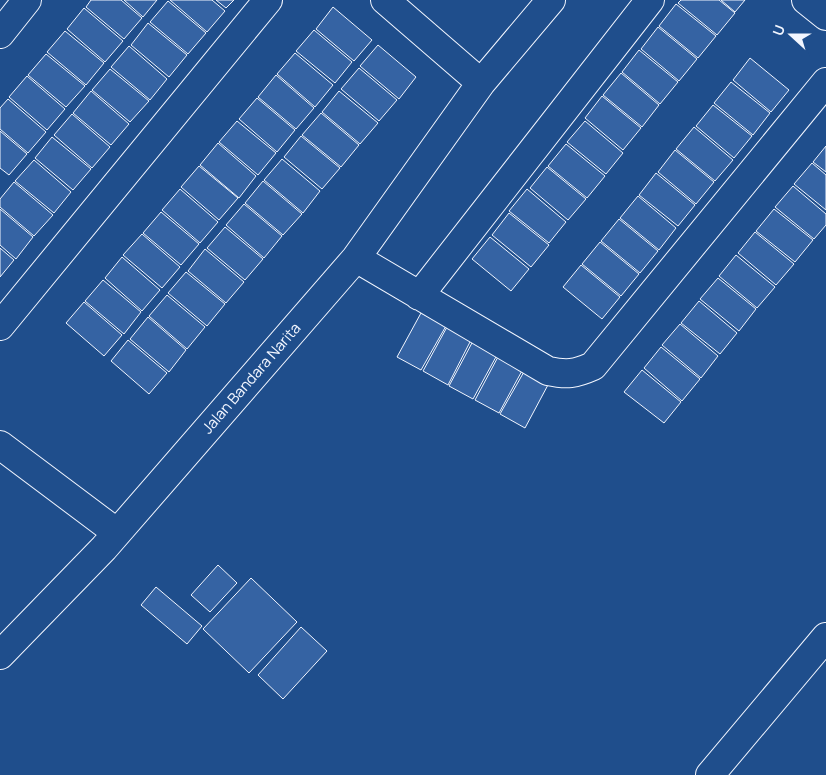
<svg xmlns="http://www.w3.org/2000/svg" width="826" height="775" font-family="Manrope,sans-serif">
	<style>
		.building { fill: #3563a3; stroke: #f2f6ff }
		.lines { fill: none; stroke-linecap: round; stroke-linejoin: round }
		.minor-casing { stroke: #f2f6ff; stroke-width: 30 }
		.minor { stroke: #1f4e8c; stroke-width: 28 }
		.labels { text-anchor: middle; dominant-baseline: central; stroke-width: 4; stroke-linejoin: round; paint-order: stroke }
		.street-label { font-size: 15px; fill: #f2f6ff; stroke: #1f4e8c }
	</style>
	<rect width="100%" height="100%" fill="#1f4e8c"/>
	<path class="building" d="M91 0H121L142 18 124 39 86 7Z
		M124 0H157L143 17Z
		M170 0H212L225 11 207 32Z
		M216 0H234L226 8Z
		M681 0H719L735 13 717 35 678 3Z
		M721 0H745L735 12Z
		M168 1 206 33 188 54 150 22Z
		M676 4 716 36 698 58 659 26Z
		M333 7 372 40 354 61 316 29Z
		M84 8 123 41 105 62 67 29Z
		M148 23 187 55 169 77 131 45Z
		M658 27 697 59 679 81 641 49Z
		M314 30 352 62 335 83 296 51Z
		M65 31 104 63 86 85 47 52Z
		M378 45 416 77 399 99 360 66Z
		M129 46 167 79 150 100 111 67Z
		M639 50 678 82 660 104 622 72Z
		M295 53 333 85 315 107 277 74Z
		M46 54 85 86 66 107 28 75Z
		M750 58 789 90 771 112 733 80Z
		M359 68 397 100 379 121 341 89Z
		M110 69 149 101 130 122 92 90Z
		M621 73 659 105 642 127 603 95Z
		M276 75 314 108 296 129 258 97Z
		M27 76 65 109 47 130 9 97Z
		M731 82 770 113 753 135 714 103Z
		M91 91 129 124 111 145 73 113Z
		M339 91 378 123 360 144 322 112Z
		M602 96 641 128 623 150 585 118Z
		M257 98 295 130 277 152 239 119Z
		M8 99 46 132 28 153 0 129V108Z
		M713 105 752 136 734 158 696 126Z
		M321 113 359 145 341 167 302 135Z
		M72 114 110 147 92 168 54 135Z
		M237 121 276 153 258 175 219 142Z
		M585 121 623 153 606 174 567 142Z
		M694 127 733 160 715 181 676 149Z
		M0 131 27 154 9 175 0 168Z
		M301 136 340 168 322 189 284 157Z
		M52 137 91 169 73 190 35 158Z
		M218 143 256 176 239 198 200 165Z
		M566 144 605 176 587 198 548 166Z
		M826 146V172L813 162Z
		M675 150 714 182 696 204 658 172Z
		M282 159 320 191 303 213 264 180Z
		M34 160 71 192 54 213 15 181Z
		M812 163 826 175V210L794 184Z
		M199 166 238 198 219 220 181 187Z
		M547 167 586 199 568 220 530 188Z
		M656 173 695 205 678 226 639 195Z
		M263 181 302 214 283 235 245 203Z
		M14 182 53 215 34 236 0 207V199Z
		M793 186 826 214V225L814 239 775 207Z
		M180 189 218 222 200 243 162 210Z
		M527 189 566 222 549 243 509 211Z
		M638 196 676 228 659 250 620 218Z
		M244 204 282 236 264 258 226 225Z
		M0 209 33 237 16 259 0 245Z
		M774 209 813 240 795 262 756 231Z
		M161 212 199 244 181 265 143 233Z
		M509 213 549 245 531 267 492 235Z
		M619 219 658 251 640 273 601 241Z
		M225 227 263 259 245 280 207 248Z
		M755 232 794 264 776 285 738 253Z
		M142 234 180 267 162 288 123 255Z
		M490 237 529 269 511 291 472 259Z
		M600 242 639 274 621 296 582 264Z
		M0 248 14 260 0 277Z
		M205 249 244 282 226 303 188 271Z
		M736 255 775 287 757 308 719 276Z
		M122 257 160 290 142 311 105 278Z
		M581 265 620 297 602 319 563 287Z
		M186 272 225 304 207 326 168 293Z
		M718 278 756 309 739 331 700 299Z
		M103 280 141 312 124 334 85 301Z
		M167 295 205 327 187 349 149 316Z
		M699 301 737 333 720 354 681 323Z
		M84 302 122 335 104 356 66 323Z
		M421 313 446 326 421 370 397 357Z
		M148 317 186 350 169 372 130 339Z
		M680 324 718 356 701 378 662 345Z
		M447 327 471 340 448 385 423 371Z
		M128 340 167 373 149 394 111 361Z
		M473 341 497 355 473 399 449 386Z
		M661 347 700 379 682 401 644 368Z
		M499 355 523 369 499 413 475 400Z
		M525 370 549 383 525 428 500 414Z
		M642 370 681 402 664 423 624 392Z
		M218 565 237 583 210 612 191 595Z
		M251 578 297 622 249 673 203 629Z
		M156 587 202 626 187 644 141 605Z
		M301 627 327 651 283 699 258 675Z"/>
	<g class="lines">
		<g class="minor-casing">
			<path id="minor" d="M385 0 481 83
				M806 0 826 16
				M0 34 27 0
				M356 258 548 371C567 375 575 374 593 366L826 82
				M419 296 650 0
				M0 326 268 0
				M0 445 116 532
				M0 655 104 548 356 258 481 83 551 0
				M710 775 826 637"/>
		</g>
		<use href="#minor" class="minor"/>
	</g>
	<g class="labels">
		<g class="street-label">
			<text transform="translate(251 378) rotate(-49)">Jalan Bandara Narita</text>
		</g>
	</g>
	<g transform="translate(791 35) rotate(291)" stroke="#1f4e8c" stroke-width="4" paint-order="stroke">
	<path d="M0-4L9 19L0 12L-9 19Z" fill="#f2f6ff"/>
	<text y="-8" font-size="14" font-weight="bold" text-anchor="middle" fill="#f2f6ff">U</text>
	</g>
</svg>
